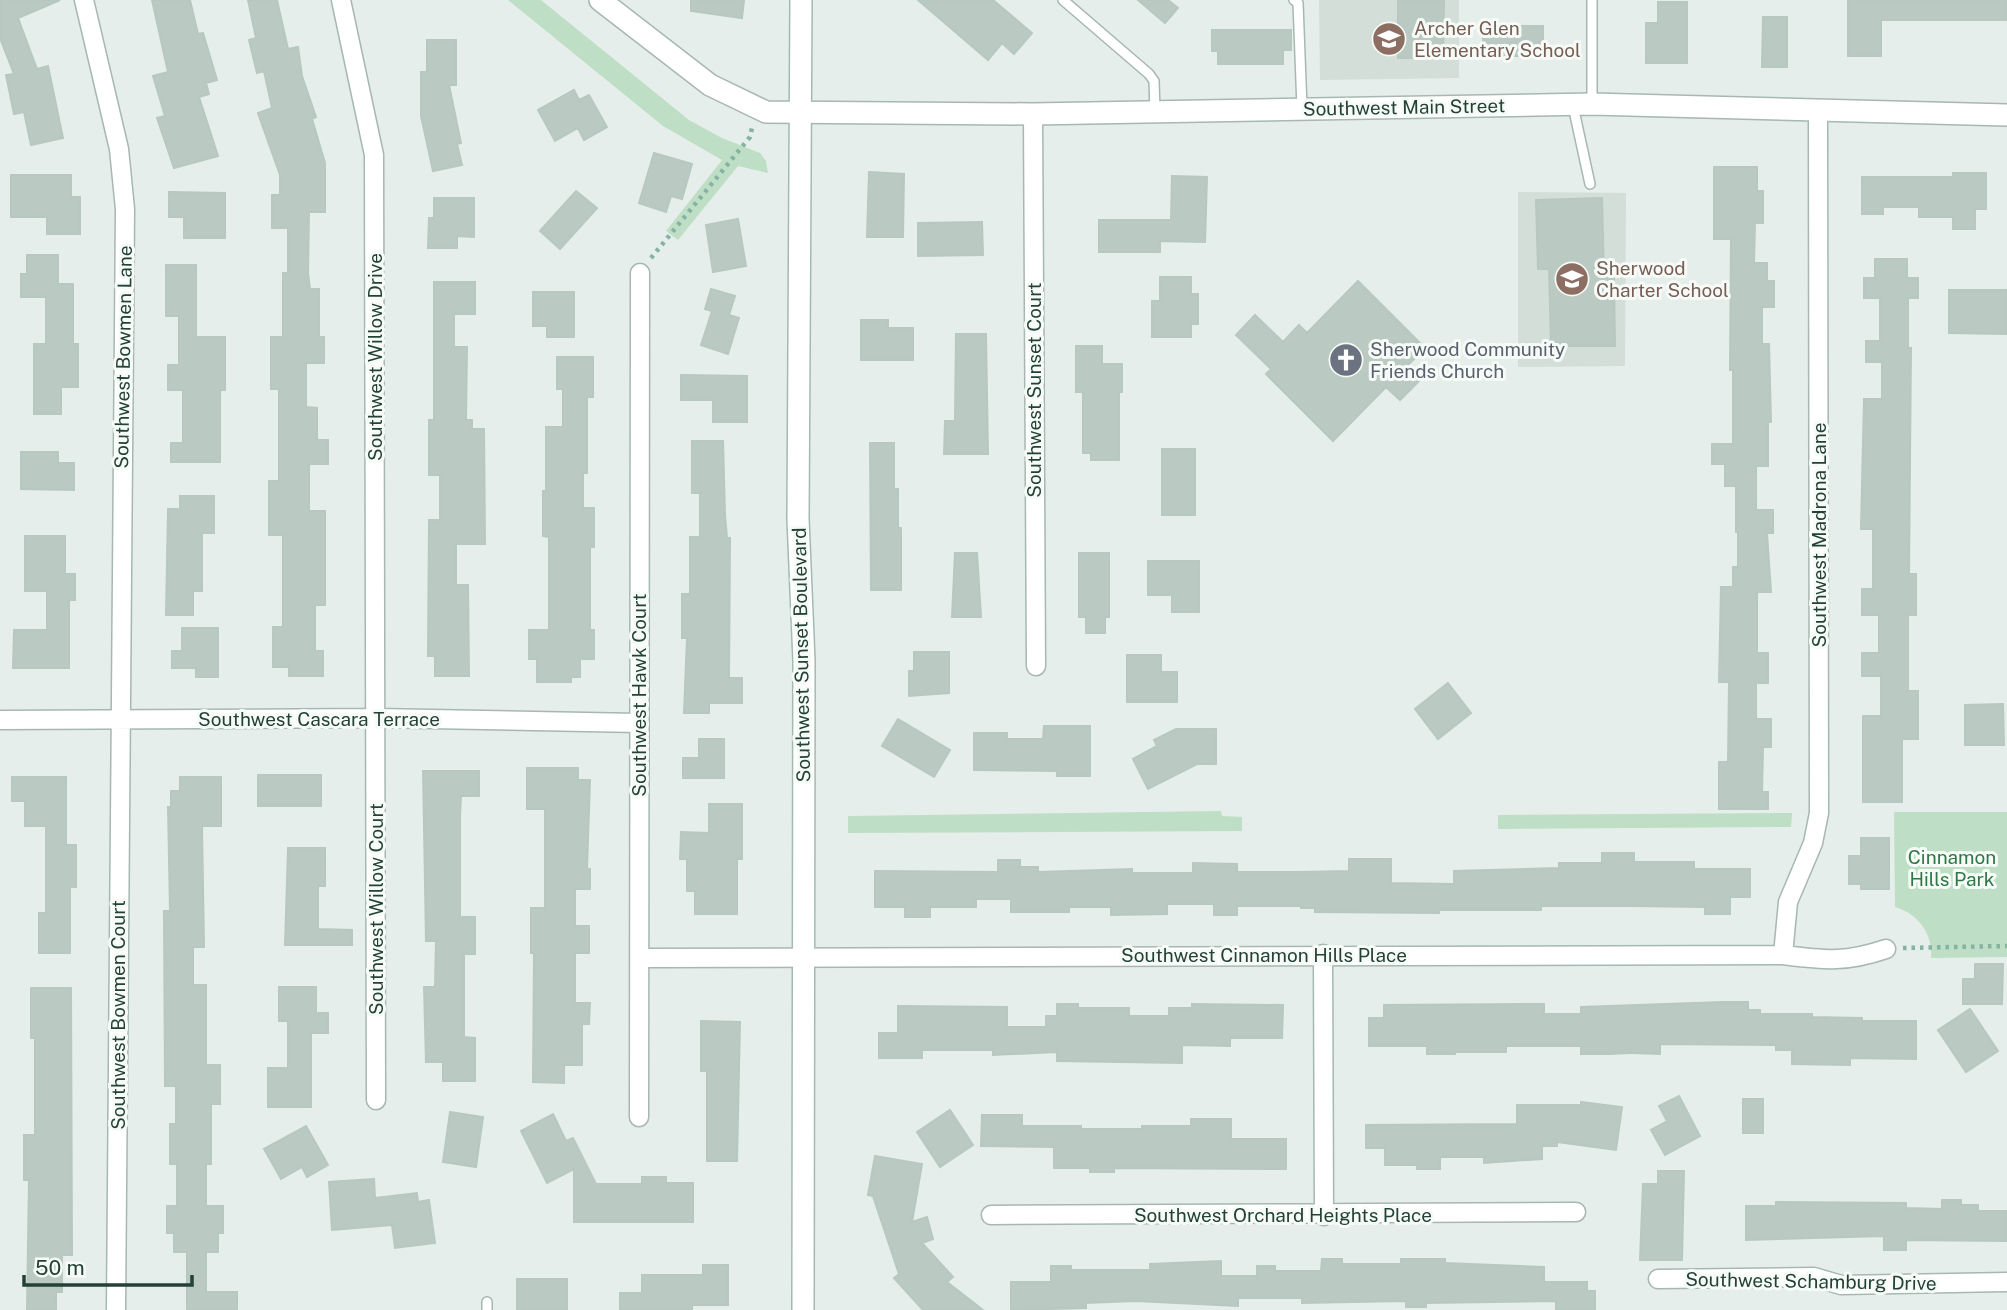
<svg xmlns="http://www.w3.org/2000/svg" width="2007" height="1310" font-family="'Public Sans',sans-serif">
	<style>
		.built { fill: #d3ded8 }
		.green { fill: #bedfc5 }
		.building { fill: #bac9c2; stroke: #b7c8c0; stroke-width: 2 }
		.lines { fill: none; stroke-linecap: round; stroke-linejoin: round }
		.service-casing { stroke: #a7b7b1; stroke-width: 12 }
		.minor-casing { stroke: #a7b7b1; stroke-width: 21 }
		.tertiary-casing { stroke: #a7b7b1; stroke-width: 24 }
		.secondary-casing { stroke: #a3bab1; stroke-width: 24 }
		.path { stroke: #86b2a1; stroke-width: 4.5; stroke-dasharray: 3.5 5; stroke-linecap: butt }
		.service { stroke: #fff; stroke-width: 9 }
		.minor { stroke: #fff; stroke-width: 18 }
		.tertiary { stroke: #fff; stroke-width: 21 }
		.secondary { stroke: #fff; stroke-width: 21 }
		.labels { text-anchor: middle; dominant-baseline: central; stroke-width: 6; stroke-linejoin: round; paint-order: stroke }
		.education-label { font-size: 19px; fill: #785e54; stroke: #f6fbf8; text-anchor: start }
		.street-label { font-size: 19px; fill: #244137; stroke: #f6fbf8 }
		.worship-label { font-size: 19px; fill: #5b616d; stroke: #f6fbf8; text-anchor: start }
		.park-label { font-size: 19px; fill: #2d7845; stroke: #f6fbf8 }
	</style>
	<rect width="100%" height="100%" fill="#e5eeea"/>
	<path class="built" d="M1319 0H1459V78L1320 80Z
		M1518 192 1626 193 1625 366 1518 367Z"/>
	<path class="green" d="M508 0H541L689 120 722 138 760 153 766 161 768 173 738 166 678 240 666 231 722 160 663 126Z
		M1221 811 1222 816 1242 817V831L848 833V816Z
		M1894 812H2007V957L1931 958C1933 933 1918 914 1895 907Z
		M1792 813 1791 827 1498 829V815Z"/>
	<path class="building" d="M0 0H60L18 18 37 69 48 66 63 138 31 145 24 112 14 114 6 75 14 74 0 38Z
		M152 0H190L198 34 203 33 217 80 206 83 209 94 199 97 218 156 174 168 157 118 165 116 153 76 168 72Z
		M248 0H277L288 49 298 47 302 76 316 117 312 119 325 163V212H309L308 273 310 289H319V337H324V363H306V407L317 408V440H328V464H309V511H325V605H315V651H323V676H289V667H273V627H283V535H269V481H279V389H271V337H283V273H288V228H272V195H280V175L258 113 272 108 264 71 257 73 249 40 256 38Z
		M691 0H744L742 18 691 11Z
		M918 0H993L1032 33 1014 54 1002 43 988 60Z
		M1138 0H1168L1178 8 1165 23Z
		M1398 0H1444L1443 58H1398Z
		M1848 0H2007V20H1881V56H1848Z
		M1658 2H1687V63H1646V23H1658Z
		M1763 17H1787V67H1762Z
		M1483 26H1543V56H1483Z
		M1212 30H1291V50H1283V64H1218V51H1212Z
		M427 40H456V85H449L461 143 457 144 462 165 433 171 421 116V72H427Z
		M574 90 579 100 589 95 607 127 584 140 578 128 555 141 538 110Z
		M654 153 692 164 682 199 671 196 666 212 639 203Z
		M1714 167H1757V191H1763V223H1755L1754 263H1767V281H1774V307H1762V344H1769L1771 422H1768V466H1756V510H1773V533H1767L1771 592H1757V653H1768V683H1756V719H1771V747H1763L1762 792H1768V809H1719V762H1728L1729 682H1719L1721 587H1733V567H1738V532H1736V486H1725V464H1712V444H1733V370H1730L1731 239H1714Z
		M869 172 904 174 903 237H867Z
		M1953 173H1986V209H1975V229H1953V217H1919V207H1883V214H1862V177H1953Z
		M11 175H71V197H80V234H47V217H11Z
		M1172 176 1207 177 1205 242 1160 241V252H1099V220H1171Z
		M576 191 597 208 560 249 540 231Z
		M169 192 225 193V238H184V217H169Z
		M434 198H474V237L457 236V248H428L429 218H434Z
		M1602 198 1604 277H1614L1615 346H1551L1549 269H1538L1536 200Z
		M738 219 746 266 713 272 706 225Z
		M982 222 983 255 918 256V223Z
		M27 255H58V284H73V344H78V387H61V414H34V344H46V297H21V274H27Z
		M1875 259H1907V278H1918V298H1908V348H1911L1909 574H1916V615H1908V691H1918V739H1902V802H1863V716H1881V676H1862V653H1879V615H1862V589H1873V529H1861L1864 399H1882V362H1866V341H1880V298H1864V278H1875Z
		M166 265H196V337H225V390H220V462H171V443H183V390H168V365H179V316H166Z
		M1160 277H1191V294H1198V324H1191V337H1152V301H1160Z
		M1358 281 1425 348 1407 366 1420 380 1400 400 1386 387 1333 441 1266 374 1271 369 1236 335 1255 315 1283 342 1299 325 1307 333Z
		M434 282H475V314H454V347H467L466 420H472V429H484L485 544H456V585H468L469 676H435V656H428L429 520H440V475H429V420H434Z
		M711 289 735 296 729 315 739 318 728 354 701 345 712 311 705 309Z
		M1949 290H2007V334L1949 333Z
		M533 292H574V337H547V326H533Z
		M861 320H888V328H913V360H861Z
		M956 334H986L988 454H944L945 421H955Z
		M1076 346H1102V364H1122V392H1119V460H1091V453H1083V392H1076Z
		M557 357H593V397H587V473H583V508H594V547H590V630H594V659H580V677H571V682H537V659H529V630H549V537L543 536V491H546V427H563V389H557Z
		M681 375 747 376V422H713V400H681Z
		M692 441H723L725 515 727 538H730L729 678H742V703H709V713H684L687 638H682V594H690V537H700V493H692Z
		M870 443H894V489H898V528H901V590H871Z
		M1162 449H1195V515H1162Z
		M21 452H58V463H74V490L21 489Z
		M180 496H214V533H202V591H193V615H166L168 509H180Z
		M25 536H65V574H75V600H69V668H13L14 630H47V591H25Z
		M955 553H977L981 617H952Z
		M1079 553H1109V617H1105V633H1086V617H1079Z
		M1148 561H1199V612H1172V595H1148Z
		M182 628H218V677H196V668H172V651H182Z
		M914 652H949V693L909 696V671H914Z
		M1127 655H1161V672H1177V702H1127Z
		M1448 683 1471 713 1438 739 1415 709Z
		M2003 704 2004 745H1965V705Z
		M898 719 950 750 934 777 882 746Z
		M1044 726H1090V776H1057V771L974 770V733H1007V739H1043Z
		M1176 729H1216V764H1197L1148 789 1133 759 1157 746 1154 740Z
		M699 739H724V778H683V758H699Z
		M527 768H578V780H590L587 869H590V889H575V926H589V953H575V1003H590L589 1024H582V1065H564V1083L533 1082 534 953H531V908H545V809H527Z
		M423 771H479V796H461L460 816V917H475V954H464V1037L475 1038V1081H443V1062H426L424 987H435L436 941H426Z
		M258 775H321V806H258Z
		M12 777H66V845H76V887H70V953H39V913H46V826H25V801H12Z
		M180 777H221V826H202L204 947H193V985H206V1065H220V1104H211V1164H206V1206H223V1233H218V1252H206V1292H237V1310H187V1252H174V1233H167V1206H177V1164H170V1124H176V1086H165L164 911H170L168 807H171V791H180Z
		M709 804H742V859H737V914H695V891H687V859H680L681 832 709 833Z
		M1861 838H1889V889H1861V884H1849V856H1861Z
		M288 848H325V886H318V929L352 930V945H285Z
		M1602 853H1634V862H1694V869H1750V897H1730V914H1705V907L1633 906H1541V910H1439V913L1315 912V908H1301V906H1237V915H1214V904H1167V914L1111 915V907H1069V912H1011V899H976V907H930V917H905V907H875V871L998 872V860H1020V867H1038V872L1132 869V873H1193V863L1237 864V872H1301L1349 871V859H1391V883L1454 884V871L1559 868V863H1602Z
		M1975 964H2003L2002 1004H1963V979H1975Z
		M279 987H316V1013H328V1033H311V1107H268V1068H288V1021H279Z
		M31 988H71L72 1255H62V1292H56V1310H27L29 1180H24V1135H35V1038H31Z
		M1723 1002H1748V1010H1760V1014H1812V1017L1862 1018V1021H1916V1059L1850 1058V1065L1792 1064V1050H1776V1045L1660 1044V1054L1632 1053 1630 1050V1053L1609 1054H1581V1046H1506V1052H1455V1054H1427V1046H1369V1018H1384V1005L1544 1004V1014H1581V1007Z
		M1057 1004H1078V1008H1129V1016H1169V1008H1192V1004L1283 1005 1282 1038H1230V1046L1182 1045V1063L1057 1061V1052L993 1055V1050H922V1058H879V1033H898V1006L1007 1007V1027H1046V1016H1057Z
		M1970 1009 1998 1051 1966 1072 1938 1030Z
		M701 1021 740 1022 737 1161H707V1071H701Z
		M1679 1096 1700 1136 1665 1155 1651 1130 1667 1121 1659 1106Z
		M1743 1099H1763V1133H1743Z
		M1581 1102 1622 1107 1616 1150 1557 1142V1146H1542V1159L1484 1163V1157H1440V1169H1417V1165H1385V1148H1366V1125L1517 1124V1105H1581Z
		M950 1110 973 1145 940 1167 917 1132Z
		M450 1112 483 1117 476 1167 443 1162Z
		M553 1114 566 1141 573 1138 596 1184H642V1177H666V1183H693V1222H574V1169L547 1183 521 1131Z
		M982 1115H1022V1126H1081V1129H1142V1126H1191V1119H1231V1139H1286V1169L1114 1168V1172H1090V1168H1054V1147L981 1146Z
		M306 1126 328 1165 307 1177 302 1167 281 1179 264 1149Z
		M875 1156 922 1164 912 1222 927 1217 933 1239 922 1243 953 1277 947 1282 983 1310H923L894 1278 899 1274 873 1196 868 1195Z
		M1658 1171H1684L1682 1260H1640L1643 1184H1658Z
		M374 1179 375 1198 417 1193 418 1202 429 1200 435 1243 395 1248 392 1225 332 1230 329 1182Z
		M1942 1200H1961V1205H1978V1211H2007V1241L1906 1240V1250H1884V1236L1746 1240V1206H1776V1202L1906 1203V1208L1942 1209Z
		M1322 1259H1342V1264H1401V1259H1445V1263L1544 1267V1282H1587V1291H1595V1310H1556V1301L1426 1303V1307H1406V1301L1302 1303V1298H1238V1306L1135 1301 1086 1303V1308L1011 1310V1282H1051V1266H1071V1270H1150V1264L1221 1261V1276H1257V1266H1275V1271H1321Z
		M703 1265H728V1305H692V1310H620V1293H642V1275H703Z
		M517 1279H567V1310H517Z"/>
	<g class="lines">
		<g class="service-casing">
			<path id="service" d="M1063 0 1149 74 1154 81 1155 111
				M1294 0 1298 3 1302 108
				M1592 0V104
				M1573 106 1590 184
				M487 1302V1310"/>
		</g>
		<g class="minor-casing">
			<path id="minor" d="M84 0 119 149 125 209 116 1310
				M341 0 374 155 376 1100
				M1033 114 1036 666
				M0 720 377 718 638 723
				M1323 954 1324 1216
				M1783 955 1788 902 1813 843 1819 813 1818 110
				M640 958 1783 955C1825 960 1845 963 1886 949
				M639 1117 640 273
				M991 1215 1576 1212
				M1658 1279 1814 1277 1841 1285 2007 1282"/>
		</g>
		<g class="tertiary-casing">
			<path id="tertiary" d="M600 0 710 85 766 112 1033 114 1592 104 2007 115"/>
		</g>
		<g class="secondary-casing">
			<path id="secondary" d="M801 0 798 519 804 661 803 1310"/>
		</g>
		<path class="path" d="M651 258 750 137 752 128
			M1903 948 2007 946"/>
		<use href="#service" class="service"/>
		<use href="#minor" class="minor"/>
		<use href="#tertiary" class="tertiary"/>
		<use href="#secondary" class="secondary"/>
	</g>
	<defs>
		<g id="school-disc" transform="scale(1.75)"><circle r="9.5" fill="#8d6e63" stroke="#f6fbf8"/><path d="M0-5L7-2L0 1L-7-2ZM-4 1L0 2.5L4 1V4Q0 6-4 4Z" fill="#fff"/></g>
		<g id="church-disc" transform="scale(1.75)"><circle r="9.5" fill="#6b7280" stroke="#f6fbf8"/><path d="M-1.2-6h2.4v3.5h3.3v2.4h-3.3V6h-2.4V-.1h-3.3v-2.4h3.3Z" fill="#fff"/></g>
	</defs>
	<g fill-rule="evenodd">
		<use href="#school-disc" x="1389" y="39"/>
		<use href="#school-disc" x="1572" y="279"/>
		<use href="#church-disc" x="1346" y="360"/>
	</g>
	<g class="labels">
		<g class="education-label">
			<text x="1414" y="28">Archer Glen<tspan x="1414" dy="22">Elementary School</tspan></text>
			<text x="1596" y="268">Sherwood<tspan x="1596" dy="22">Charter School</tspan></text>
		</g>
		<g class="street-label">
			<text transform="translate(1404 107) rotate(-1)">Southwest Main Street</text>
			<text transform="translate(123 357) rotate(-89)">Southwest Bowmen Lane</text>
			<text transform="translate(375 357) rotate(-90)">Southwest Willow Drive</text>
			<text transform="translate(1034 390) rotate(-90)">Southwest Sunset Court</text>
			<text transform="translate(1819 535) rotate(-90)">Southwest Madrona Lane</text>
			<text transform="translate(801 655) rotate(-91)">Southwest Sunset Boulevard</text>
			<text transform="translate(639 695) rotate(-90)">Southwest Hawk Court</text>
			<text x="319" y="719">Southwest Cascara Terrace</text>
			<text transform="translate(376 909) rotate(-90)">Southwest Willow Court</text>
			<text x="1264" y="955">Southwest Cinnamon Hills Place</text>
			<text transform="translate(118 1015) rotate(-90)">Southwest Bowmen Court</text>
			<text x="1283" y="1215">Southwest Orchard Heights Place</text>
			<text transform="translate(1811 1281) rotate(1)">Southwest Schamburg Drive</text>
		</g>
		<g class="worship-label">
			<text x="1370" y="349">Sherwood Community<tspan x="1370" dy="22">Friends Church</tspan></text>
		</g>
		<g class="park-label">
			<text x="1952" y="857">Cinnamon<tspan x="1952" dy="22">Hills Park</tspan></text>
		</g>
	</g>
	<path d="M24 1275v10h168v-10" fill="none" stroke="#244137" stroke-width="3.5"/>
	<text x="35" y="1275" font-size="21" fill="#244137" stroke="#f6fbf8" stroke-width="5" paint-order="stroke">50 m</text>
</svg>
